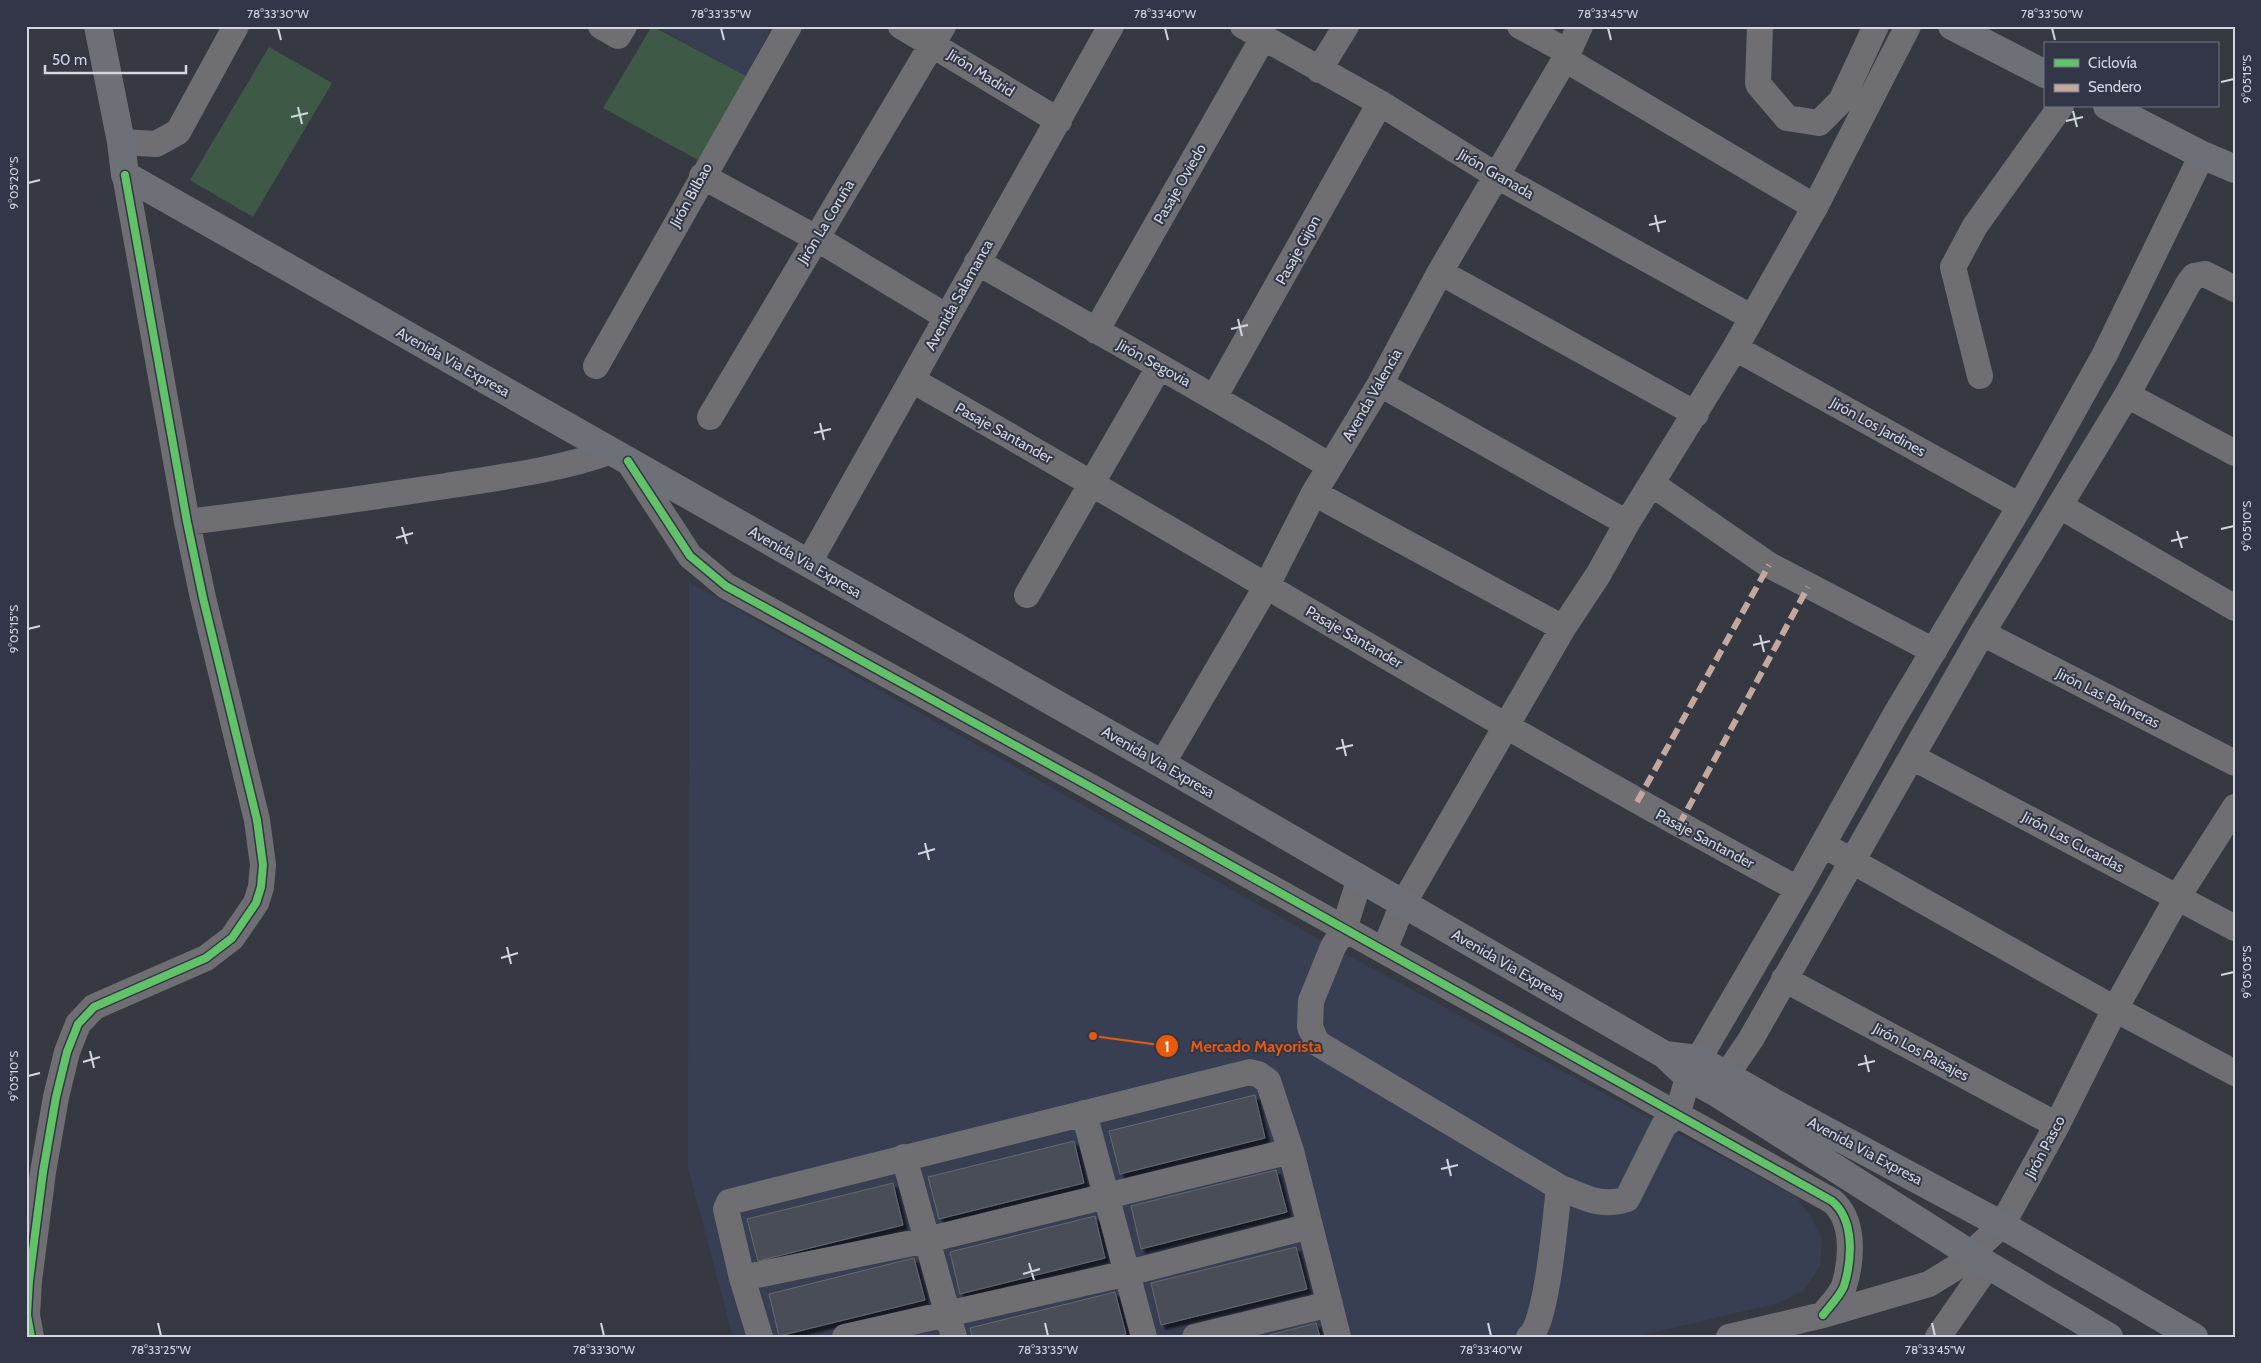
<svg xmlns="http://www.w3.org/2000/svg" width="2261" height="1363" font-family="Cabin,sans-serif">
	<style>
		.built { fill: #393f53 }
		.green { fill: #3e5a46 }
		.building { fill: #4a4d58; stroke: #65686f; filter: url(#shadow) }
		.lines { fill: none; stroke-linecap: round; stroke-linejoin: round }
		.minor { stroke: #6f6f73; stroke-width: 26 }
		.major { stroke: #6e7077; stroke-width: 28 }
		.quiet { stroke: #c3a89e; stroke-width: 6; stroke-dasharray: 12 6; stroke-linecap: butt }
		.cycleway-casing { stroke: #323646; stroke-width: 11 }
		.cycleway { stroke: #61c268; stroke-width: 8 }
		.ticks { fill: none; stroke: #d3d6e0; stroke-width: 2 }
		.labels { text-anchor: middle; dominant-baseline: central; stroke-width: 4; stroke-linejoin: round; paint-order: stroke }
		.street-label { font-size: 15px; fill: #d3d6e0; stroke: #323646 }
		.leader { fill: none; stroke: #e8590c; stroke-width: 2 }
		.callout-dot { fill: #e8590c; stroke: #323646; stroke-width: 2 }
		.mark-label { font-size: 15px; text-anchor: middle; font-weight: bold; fill: #fff }
		.callout-label { font-size: 16px; text-anchor: middle; font-weight: bold; fill: #e8590c; stroke: #323646; stroke-width: 4; stroke-linejoin: round; paint-order: stroke }
		.neatline { fill: none; stroke: #d3d6e0; stroke-width: 2 }
		.ticks-label { font-size: 12px; text-anchor: middle; fill: #d3d6e0 }
	</style>
	<defs>
		<filter id="shadow"><feDropShadow dx="4.5" dy="4.5" stdDeviation="1" flood-color="#0009"/></filter>
	</defs>
	<rect width="100%" height="100%" fill="#363942"/>
	<path class="built" d="M655 26H772L746 76Z
		M689 582 1333 947 1796 1197 1811 1217 1822 1239 1820 1266 1803 1291 1778 1303 1635 1337H733L688 1168Z"/>
	<path class="green" d="M652 26 746 76 700 161 603 108Z
		M269 47 332 83 253 217 190 180Z"/>
	<path class="building" d="M1255 1095 1265 1138 1120 1174 1109 1131Z
		M1074 1141 1084 1183 939 1219 928 1177Z
		M1276 1170 1287 1212 1141 1249 1131 1206Z
		M893 1183 903 1225 758 1261 747 1219Z
		M1095 1216 1105 1258 960 1294 950 1252Z
		M1296 1247 1307 1289 1161 1325 1151 1283Z
		M914 1258 925 1300 779 1336 769 1294Z
		M1115 1292 1126 1334 1115 1337H972L970 1328Z
		M1316 1323 1320 1337H1262Z"/>
	<g class="lines">
		<path class="minor" d="M601 26 618 36 624 26
			M901 26 1059 121
			M1243 26 1380 103 1497 176 1751 317
			M1520 26 1568 52
			M1760 26 1758 84 1787 118 1819 123 1841 101 1876 26
			M1565 59 1815 207
			M1319 70 1346 26
			M121 142 156 144 178 132 236 26
			M702 176 816 238 947 317
			M977 262C1095 330 1214 396 1330 466
			M1440 272 1696 414
			M1096 331 1263 38
			M1735 348 2020 506
			M596 366 789 26
			M1980 376 1953 267 1975 226 2061 106
			M912 380C1208 548 1498 728 1798 889
			M1380 384 1627 523
			M2127 395 2235 453
			M1215 396 1380 103
			M710 417 943 26
			M628 461 690 556 726 586 1087 785 1832 1201C1855 1220 1852 1260 1844 1286 1840 1296 1829 1307 1823 1315
			M1652 484 1769 565 1934 651
			M1314 493 1563 628
			M2060 506 2235 608
			M187 522C274 511 360 499 446 486 502 477 559 470 612 451
			M808 564 1111 26
			M1027 595 1159 367
			M1982 633 2235 763
			M1912 757 2235 928
			M1162 764 1266 587 1314 493 1380 384 1440 272 1565 59 1580 26
			M1836 852 2115 1009 2235 1073
			M1360 878 1344 929 1333 947 1311 1001 1310 1027 1317 1043 1559 1187
			M1384 950 1403 904 1563 628 1598 575 1627 523 1735 348 1815 207 1908 26
			M1784 979 2057 1125
			M1715 1092 1751 1039 1982 633 2127 395 2188 284 2194 276 2205 274 2235 289
			M1084 1113 1144 1337
			M904 1157 954 1337
			M742 1278 927 1240 1291 1151
			M31 1337 27 1315 29 1281 43 1172 56 1097 67 1052 78 1024 94 1007 206 958 232 938 256 903 261 887 263 865 257 820 203 598 187 522 125 175
			M760 1337 742 1278 726 1209 729 1202 1250 1072 1258 1074 1268 1081 1291 1151 1338 1337
			M845 1337 1128 1273 1310 1226
			M1195 1337 1330 1304
			M1529 1337C1547 1326 1556 1213 1559 1187 1584 1197 1601 1208 1627 1199L1664 1125 1677 1116 1688 1077 1798 889 1894 717 2020 506 2105 354 2202 155
			M1729 1337 1823 1315 1929 1284 1955 1268 2002 1225 2057 1125 2115 1009 2177 898 2235 807
			M1938 1337 1988 1265"/>
		<path class="major" d="M98 26 121 142 125 175 1162 764 1665 1055 1698 1059 1773 1102 2002 1225 2194 1337
			M1952 26 2045 74
			M2107 106 2202 155 2235 169
			M1665 1055 1688 1077 1715 1092 1988 1265 2109 1337"/>
		<path class="quiet" d="M1637 802 1769 565
			M1679 825 1808 587"/>
		<g class="cycleway-casing">
			<path id="cycleway" d="M628 461 690 556 726 586 1087 785 1832 1201C1855 1220 1852 1260 1844 1286 1840 1296 1829 1307 1823 1315
				M31 1337 27 1315 29 1281 43 1172 56 1097 67 1052 78 1024 94 1007 206 958 232 938 256 903 261 887 263 865 257 820 203 598 187 522 125 175"/>
		</g>
		<use href="#cycleway" class="cycleway"/>
	</g>
	<path class="ticks" d="M278 28 281 40M721 28 724 40M1165 28 1168 40M1608 28 1611 40M2052 28 2055 40M2221 82 2234 79M298 107 302 124M2073 111 2077 127M291 117 308 113M2066 121 2083 117M28 183 40 180M1655 215 1659 232M1649 225 1666 221M1238 319 1242 336M1231 329 1248 325M820 423 824 440M814 433 831 429M402 527 407 544M2221 529 2234 526M2177 531 2182 548M396 538 413 533M2171 541 2188 537M28 629 40 626M1760 635 1764 652M1753 645 1770 641M1342 739 1346 756M1336 749 1353 745M925 843 929 860M918 854 935 849M507 947 511 964M501 958 518 953M2221 975 2234 972M90 1051 94 1068M1865 1055 1869 1072M83 1062 100 1057M1858 1065 1875 1061M28 1076 40 1073M1447 1159 1451 1176M1441 1169 1458 1165M1029 1263 1034 1280M1023 1274 1040 1269M158 1323 161 1336M601 1323 604 1336M1045 1323 1048 1336M1488 1323 1491 1336M1932 1323 1935 1336"/>
	<g class="labels">
		<g class="street-label">
			<text transform="translate(981 73) rotate(32)">Jirón Madrid</text>
			<text transform="translate(1496 174) rotate(30)">Jirón Granada</text>
			<text transform="translate(1180 184) rotate(-60)">Pasaje Oviedo</text>
			<text transform="translate(691 195) rotate(-61)">Jirón Bilbao</text>
			<text transform="translate(826 222) rotate(-59)">Jirón La Coruña</text>
			<text transform="translate(1298 250) rotate(-61)">Pasaje Gijon</text>
			<text transform="translate(959 295) rotate(-61)">Avenida Salamanca</text>
			<text transform="translate(453 362) rotate(29)">Avenida Via Expresa</text>
			<text transform="translate(1154 363) rotate(29)">Jirón Segovia</text>
			<text transform="translate(1372 395) rotate(-60)">Avenda Valencia</text>
			<text transform="translate(1878 427) rotate(29)">Jirón Los Jardines</text>
			<text transform="translate(1004 433) rotate(29)">Pasaje Santander</text>
			<text transform="translate(805 562) rotate(30)">Avenida Via Expresa</text>
			<text transform="translate(1354 637) rotate(30)">Pasaje Santander</text>
			<text transform="translate(2108 698) rotate(27)">Jirón Las Palmeras</text>
			<text transform="translate(1158 762) rotate(30)">Avenida Via Expresa</text>
			<text transform="translate(1705 839) rotate(28)">Pasaje Santander</text>
			<text transform="translate(2073 842) rotate(28)">Jirón Las Cucardas</text>
			<text transform="translate(1508 965) rotate(30)">Avenida Via Expresa</text>
			<text transform="translate(1921 1052) rotate(28)">Jirón Los Paisajes</text>
			<text transform="translate(2045 1147) rotate(-62)">Jirón Pasco</text>
			<text transform="translate(1865 1151) rotate(28)">Avenida Via Expresa</text>
		</g>
	</g>
	<path class="leader" d="M1093 1036L1167 1046"/>
	<g class="callout-dot">
		<circle cx="1093" cy="1036" r="5"/>
		<circle cx="1167" cy="1046" r="12"/>
	</g>
	<g class="mark-label">
		<text x="1167" y="1052">1</text>
	</g>
	<g class="callout-label">
		<text x="1256" y="1052">Mercado Mayorista</text>
	</g>
	<rect width="2261" height="1363" fill="none" stroke="#323646" stroke-width="55"/>
	<rect x="2044" y="42" width="175" height="65" fill="#323646" stroke="#727684"/>
	<rect x="2054" y="59" width="25" height="8" fill="#61c268" stroke="#727684"/>
	<text x="2088" y="68" font-size="15" fill="#d3d6e0">Ciclovía</text>
	<rect x="2054" y="84" width="25" height="8" fill="#c3a89e" stroke="#727684"/>
	<text x="2088" y="92" font-size="15" fill="#d3d6e0">Sendero</text>
	<path d="M45 65v8h141v-8" fill="none" stroke="#d3d6e0" stroke-width="2.5"/>
	<text x="52" y="65" font-size="15" fill="#d3d6e0" stroke="#323646" stroke-width="4" paint-order="stroke">50 m</text>
	<rect x="28" y="28" width="2206" height="1308" class="neatline"/>
	<g class="ticks-label">
		<text x="278" y="18">78°33'30"W</text>
		<text x="721" y="18">78°33'35"W</text>
		<text x="1165" y="18">78°33'40"W</text>
		<text x="1608" y="18">78°33'45"W</text>
		<text x="2052" y="18">78°33'50"W</text>
		<text transform="translate(2247 79) rotate(-90)" y="4">9°05'15"S</text>
		<text transform="translate(14 183) rotate(-90)" y="4">9°05'20"S</text>
		<text transform="translate(2247 526) rotate(-90)" y="4">9°05'10"S</text>
		<text transform="translate(14 629) rotate(-90)" y="4">9°05'15"S</text>
		<text transform="translate(2247 972) rotate(-90)" y="4">9°05'05"S</text>
		<text transform="translate(14 1076) rotate(-90)" y="4">9°05'10"S</text>
		<text x="161" y="1354">78°33'25"W</text>
		<text x="604" y="1354">78°33'30"W</text>
		<text x="1048" y="1354">78°33'35"W</text>
		<text x="1491" y="1354">78°33'40"W</text>
		<text x="1935" y="1354">78°33'45"W</text>
	</g>
</svg>
